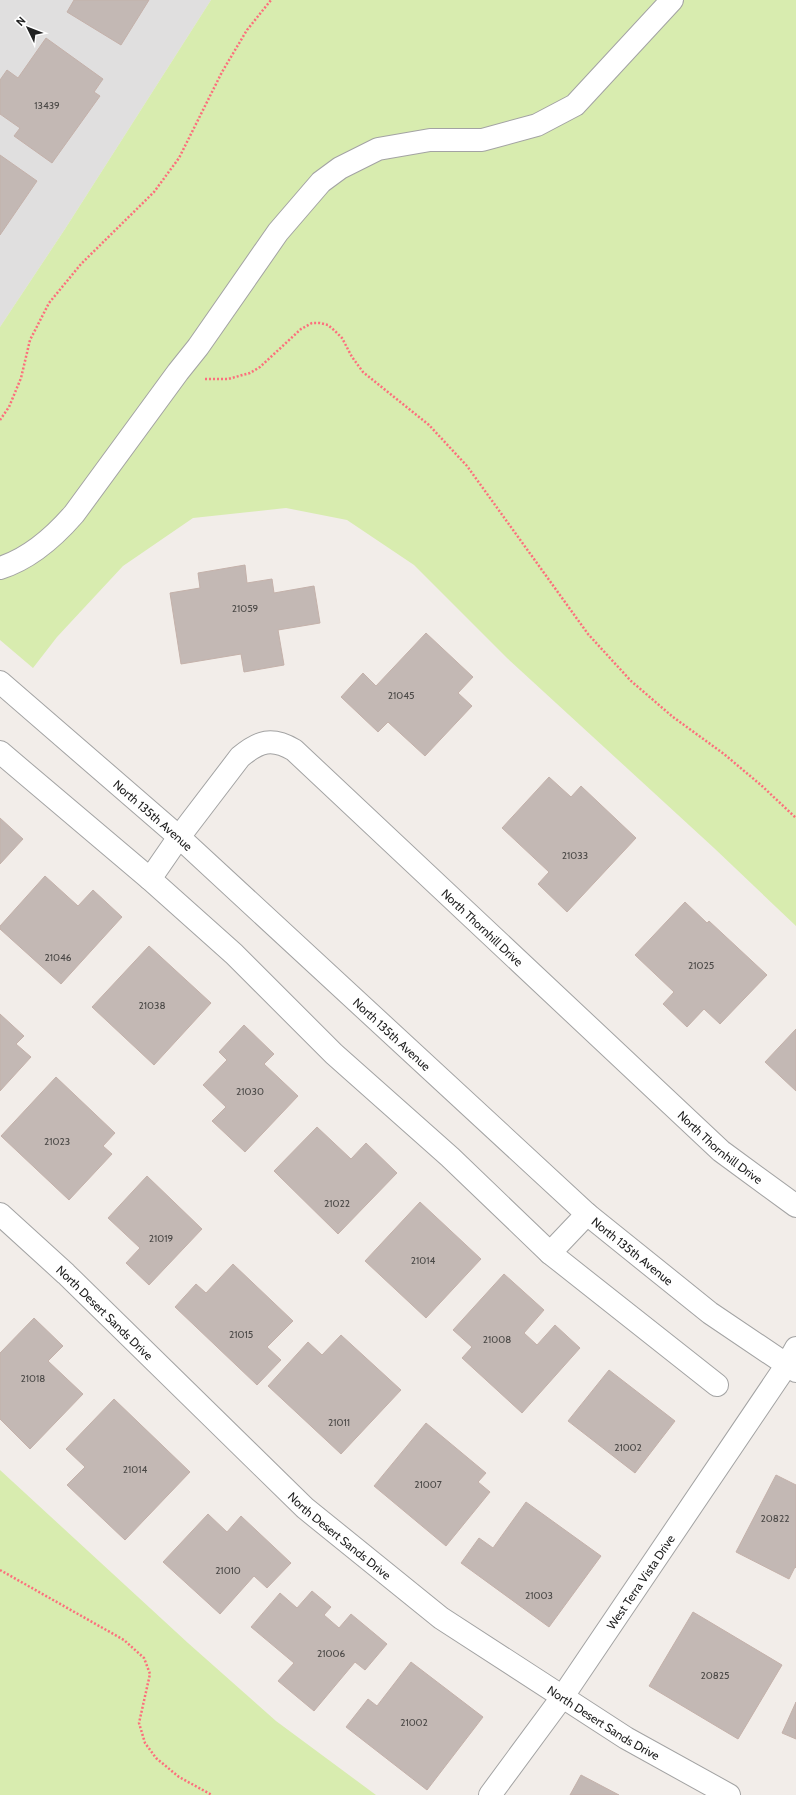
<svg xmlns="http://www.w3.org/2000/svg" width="796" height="1795" font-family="Cabin,sans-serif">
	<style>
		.residential { fill: #e0dfdf }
		.grass { fill: #d8ecaf }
		.building { fill: #c3b8b4; stroke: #c4b1aa }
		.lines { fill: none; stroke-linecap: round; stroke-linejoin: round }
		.minor-casing { stroke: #a3a3a3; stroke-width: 24 }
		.path { stroke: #fc6f7c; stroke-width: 2.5; stroke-dasharray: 2 2; stroke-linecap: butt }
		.minor { stroke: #fff; stroke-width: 22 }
		.labels { text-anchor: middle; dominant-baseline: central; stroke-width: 3.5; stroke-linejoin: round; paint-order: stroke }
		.number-label { font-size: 10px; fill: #4a4846 }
		.street-label { font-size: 12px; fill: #222; stroke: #fff }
	</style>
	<rect width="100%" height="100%" fill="#f2ede9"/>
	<path class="residential" d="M0 0H211L65 229 0 327Z"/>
	<path class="grass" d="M211 0H796V926L714 848 507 658 414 565 347 520 286 508 193 518 123 566 57 637 33 668 0 640V327L65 229Z
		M0 1470 188 1643 276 1721 376 1795H0Z"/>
	<path class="building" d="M74 0H149L121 45 67 12Z
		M46 38 103 79 94 92 100 96 52 163 14 136 20 128 0 114V80L7 70 18 78Z
		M0 155 37 181 0 235Z
		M245 565 247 583 272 579 274 593 314 586 320 623 278 630 284 665 244 672 241 654 181 664 170 593 200 588 198 573Z
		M426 633 473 677 458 693 472 706 425 756 388 722 378 732 341 697 363 673 376 686Z
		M549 777 571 797 581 786 636 838 567 912 538 884 549 872 502 828Z
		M0 818 23 839 0 864Z
		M45 876 78 906 93 890 122 917 61 984 0 929V926Z
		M685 902 707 923 709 921 767 975 720 1024 704 1009 687 1027 663 1004 674 992 635 955Z
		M149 946 211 1003 154 1065 92 1007Z
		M0 1014 24 1036 16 1044 31 1057 0 1091Z
		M244 1025 274 1054 264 1064 298 1096 245 1152 212 1121 226 1107 203 1085 227 1060 219 1052Z
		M796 1029V1091L765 1062Z
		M56 1077 115 1133 103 1146 112 1154 69 1200 1 1136Z
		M317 1127 351 1159 366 1143 397 1173 338 1234 274 1171Z
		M147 1176 202 1229 149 1285 126 1263 140 1248 108 1218Z
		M420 1202 481 1259 426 1318 365 1261Z
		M233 1264 293 1321 267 1347 281 1360 257 1385 175 1307 196 1284 206 1293Z
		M504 1274 544 1310 524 1333 537 1345 555 1325 580 1348 522 1413 462 1358 472 1347 453 1330Z
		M34 1318 63 1346 48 1361 83 1394 30 1449 0 1419V1353Z
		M341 1335 401 1390 341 1454 268 1386 308 1342 322 1355Z
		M609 1370 675 1421 635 1473 568 1421Z
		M114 1399 190 1472 125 1540 67 1485 85 1467 66 1449Z
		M426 1423 486 1473 478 1482 490 1492 446 1546 374 1486Z
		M776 1475 796 1485V1568L795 1567 789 1579 736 1552Z
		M526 1502 601 1556 549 1627 461 1563 479 1538 493 1548Z
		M208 1514 227 1532 241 1516 291 1563 267 1588 254 1576 220 1614 163 1562Z
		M312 1591 331 1607 324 1615 339 1628 351 1614 387 1644 365 1670 355 1662 314 1711 278 1681 294 1663 251 1627 280 1593 297 1608Z
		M693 1612 782 1665 738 1739 649 1686Z
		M411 1662 483 1717 427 1790 346 1727 368 1699 377 1706Z
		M796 1702V1739L782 1733Z
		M581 1775 619 1795H570Z"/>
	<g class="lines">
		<g class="minor-casing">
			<g id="minor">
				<path d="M0 568C29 559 54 537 74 514L178 372 198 347 278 232 321 182 340 168 378 149 430 140H482L537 125 575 105 672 0"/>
				<path id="s1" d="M0 682 179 837 587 1214 710 1313 796 1371"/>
				<path d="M0 752 150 879 234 954 334 1054 450 1157 550 1253 717 1385"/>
				<path id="s2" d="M150 879 179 837 240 757C259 741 272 737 294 750L721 1151 796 1206"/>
				<path id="s3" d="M0 1214 66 1274 305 1508 441 1618 626 1738 729 1795"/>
				<path d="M550 1253 587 1214"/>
				<path id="s4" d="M490 1795 563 1696 786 1366 796 1348"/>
			</g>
		</g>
		<path class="path" d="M205 379H228L250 373 260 367 301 329 312 323H320L328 325 335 331 342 338 352 357 363 372 429 425 467 466 588 634 631 681 673 717 724 754 762 786 796 818
			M0 420 9 407 21 378 30 340 49 303 81 264 154 192 179 158 222 72 247 30 271 0
			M0 1570 124 1640 144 1658 150 1674 139 1723 145 1743 156 1758 179 1777 212 1795"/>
		<use href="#minor" class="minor"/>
	</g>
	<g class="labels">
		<g class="number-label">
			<text x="47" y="105">13439</text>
			<text x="245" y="608">21059</text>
			<text x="401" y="695">21045</text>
			<text x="575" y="855">21033</text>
			<text x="58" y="957">21046</text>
			<text x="701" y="965">21025</text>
			<text x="152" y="1005">21038</text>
			<text x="250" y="1091">21030</text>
			<text x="57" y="1141">21023</text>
			<text x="337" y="1203">21022</text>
			<text x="161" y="1238">21019</text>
			<text x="423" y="1260">21014</text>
			<text x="241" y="1334">21015</text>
			<text x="497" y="1339">21008</text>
			<text x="33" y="1378">21018</text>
			<text x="339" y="1422">21011</text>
			<text x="628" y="1447">21002</text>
			<text x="135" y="1469">21014</text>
			<text x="428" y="1484">21007</text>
			<text x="775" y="1518">20822</text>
			<text x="228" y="1570">21010</text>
			<text x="539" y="1595">21003</text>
			<text x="331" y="1653">21006</text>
			<text x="715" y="1675">20825</text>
			<text x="414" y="1722">21002</text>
		</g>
		<g class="street-label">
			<text stroke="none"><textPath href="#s1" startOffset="203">North 135th Avenue</textPath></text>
			<text stroke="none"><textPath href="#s2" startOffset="470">North Thornhill Drive</textPath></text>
			<text stroke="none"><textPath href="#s1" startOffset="527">North 135th Avenue</textPath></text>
			<text stroke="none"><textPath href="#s2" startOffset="794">North Thornhill Drive</textPath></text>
			<text stroke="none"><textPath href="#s1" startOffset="851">North 135th Avenue</textPath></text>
			<text stroke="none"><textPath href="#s3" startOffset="144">North Desert Sands Drive</textPath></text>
			<text stroke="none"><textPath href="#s3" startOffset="468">North Desert Sands Drive</textPath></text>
			<text stroke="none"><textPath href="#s4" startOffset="261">West Terra Vista Drive</textPath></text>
			<text stroke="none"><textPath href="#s3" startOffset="792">North Desert Sands Drive</textPath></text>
		</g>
	</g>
	<g transform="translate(28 28) rotate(313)" stroke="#ffffff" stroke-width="3" paint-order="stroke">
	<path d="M0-3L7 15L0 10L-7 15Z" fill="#222222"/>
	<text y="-6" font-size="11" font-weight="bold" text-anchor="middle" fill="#222222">N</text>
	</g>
</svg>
